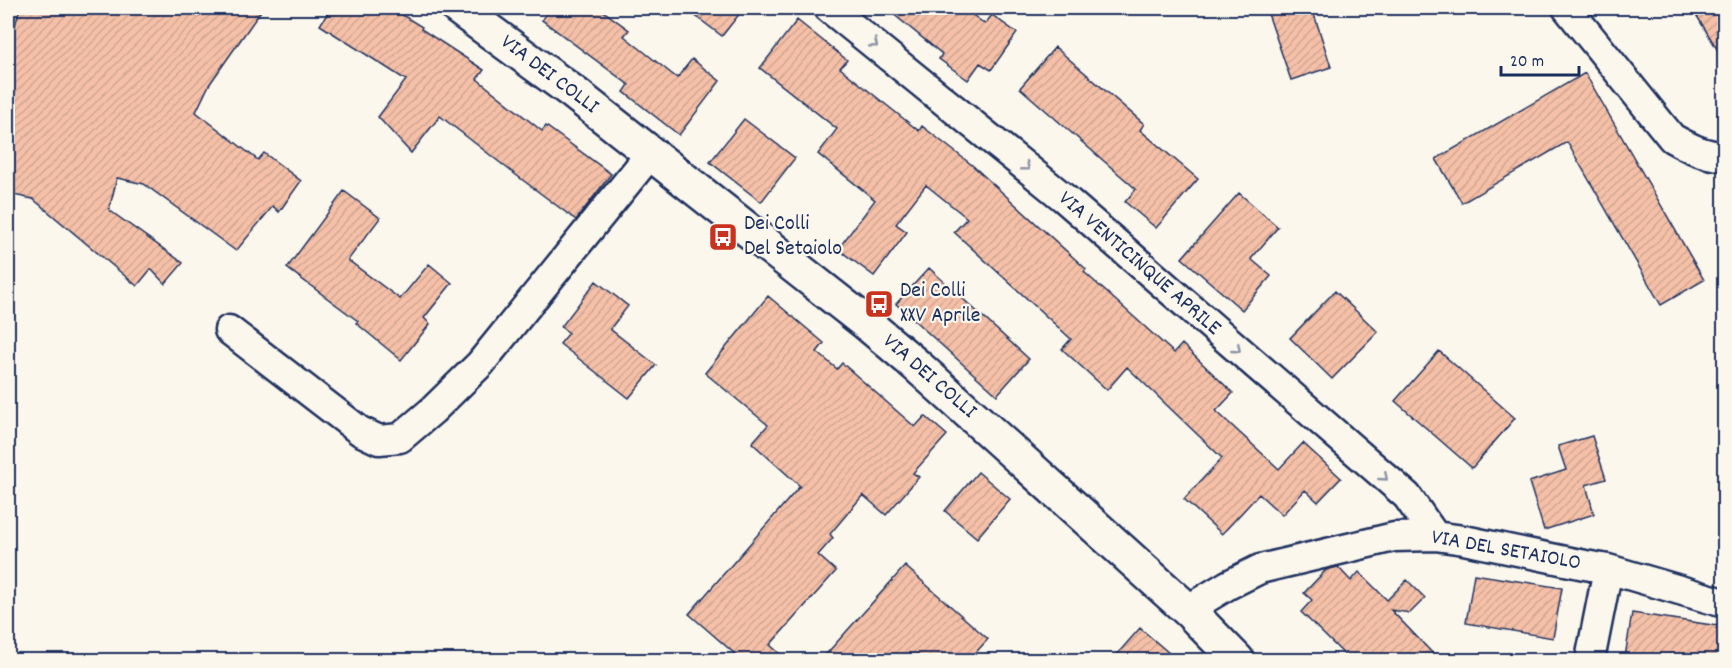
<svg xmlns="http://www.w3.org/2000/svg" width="1732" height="668" font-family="Dekko,sans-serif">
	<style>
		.building { fill: url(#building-hatch); stroke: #1b2f5e; stroke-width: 1.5 }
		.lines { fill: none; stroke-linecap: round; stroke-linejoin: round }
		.street-casing { stroke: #1b2f5e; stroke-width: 33 }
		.secondary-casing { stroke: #1b2f5e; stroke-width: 38 }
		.street { stroke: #fbf7ec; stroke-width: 28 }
		.secondary { stroke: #fbf7ec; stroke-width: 33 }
		.oneway { stroke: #8b93a5 }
		.labels { text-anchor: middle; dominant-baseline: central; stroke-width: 4.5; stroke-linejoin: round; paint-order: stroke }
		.street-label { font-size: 22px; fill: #1b2f5e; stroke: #fbf7ec }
		.poi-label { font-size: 22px; fill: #1b2f5e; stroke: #fbf7ec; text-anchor: start }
	</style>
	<defs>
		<pattern id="building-hatch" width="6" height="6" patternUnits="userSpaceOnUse" patternTransform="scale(1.5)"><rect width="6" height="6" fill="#f5c0a7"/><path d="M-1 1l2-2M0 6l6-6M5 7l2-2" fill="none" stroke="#d1a592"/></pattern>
	</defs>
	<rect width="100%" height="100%" fill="#fbf7ec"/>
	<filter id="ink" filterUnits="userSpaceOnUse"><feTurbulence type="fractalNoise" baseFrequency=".0167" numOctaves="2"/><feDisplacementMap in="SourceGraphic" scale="12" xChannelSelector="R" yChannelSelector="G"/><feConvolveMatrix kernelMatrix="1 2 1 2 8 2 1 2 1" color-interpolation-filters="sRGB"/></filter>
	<g filter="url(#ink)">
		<path class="building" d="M20 8H157L186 13 187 8H263L209 85 196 112 258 160 264 153 301 181 279 212 273 206 236 251 144 184 117 178 109 210 183 263 165 284 151 269 137 286 33 199 8 194V25L15 26Z
			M331 8H391L422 27 421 29 484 70 477 79 542 131 546 126 611 174 576 220 512 172 440 116 411 153 378 117 406 80 320 25Z
			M551 8H599L629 30 624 36 677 78 692 59 720 81 679 135 624 92 629 85 542 20Z
			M685 8H744L722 36Z
			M886 8H963L985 24 992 15 1017 33 991 70 980 63 968 80 939 59 942 54Z
			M1266 8H1312L1331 67 1291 80Z
			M1692 8H1725V62Z
			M797 20 847 60 840 68 919 131 922 126 972 165 1086 269 1084 272 1174 353 1182 344 1233 393 1216 411 1279 469 1303 443 1341 478 1318 502 1305 490 1282 515 1259 494 1222 534 1184 499 1222 458 1127 367 1107 390 1062 349 1071 339 954 232 967 218 926 185 896 224 907 232 874 276 838 249 875 200 818 154 837 129 760 68Z
			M1055 47 1144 124 1140 130 1198 179 1156 228 1125 202 1136 189 1020 88Z
			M1585 73 1704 280 1661 305 1567 142 1462 203 1436 159Z
			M744 119 795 158 761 202 710 162Z
			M344 191 380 218 348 260 400 299 429 264 452 283 424 318 430 324 401 360 356 323 358 321 287 268Z
			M1239 193 1278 227 1251 259 1271 276 1242 310 1182 258Z
			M929 268 1029 359 997 395 896 304Z
			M596 281 628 306 610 329 656 365 629 398 560 344 569 333 561 327Z
			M1335 291 1378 332 1332 379 1290 338Z
			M768 296 824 343 817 352 837 369 842 363 915 427 925 416 947 435 913 473 919 477 886 515 863 495 830 534 833 538 818 555 836 571 770 645 787 660H742L689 614 800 486 752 443 768 425 705 373Z
			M1439 351 1515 418 1472 468 1395 401Z
			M1592 436 1606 479 1586 485 1594 514 1544 530 1529 482 1566 470 1558 446Z
			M978 472 1010 499 977 538 945 511Z
			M905 566 988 639 969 660H821Z
			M1338 567 1351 581 1359 572 1387 600 1407 580 1425 598 1410 613 1391 610 1439 660H1350L1301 612 1312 600 1304 593 1326 570Z
			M1474 574 1562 588 1553 638 1466 623Z
			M1632 613 1725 627V660H1646L1625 657Z
			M1140 628 1177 660H1112Z"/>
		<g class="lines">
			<g class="street-casing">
				<path id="street" d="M829 8 1064 198 1407 496 1435 536
					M1567 8 1672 138C1688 147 1705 156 1724 156
					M229 330 360 431 379 440 400 438 433 410 480 364 651 153
					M1190 612 1200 602 1228 585 1260 569 1394 537 1435 536 1464 540 1585 565 1608 569 1724 603
					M1590 660 1608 569"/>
			</g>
			<g class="secondary-casing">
				<path id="secondary" d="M458 8 574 93 865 322 916 365 1190 612 1237 660"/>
			</g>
			<use href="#street" class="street"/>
			<use href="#secondary" class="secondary"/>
		</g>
		<defs><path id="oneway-chevron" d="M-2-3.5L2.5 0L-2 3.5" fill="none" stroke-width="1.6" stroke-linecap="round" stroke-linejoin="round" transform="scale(1.5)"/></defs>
		<g class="oneway">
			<use href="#oneway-chevron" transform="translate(874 44) rotate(39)"/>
			<use href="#oneway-chevron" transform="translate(1026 167) rotate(39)"/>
			<use href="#oneway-chevron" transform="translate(1237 349) rotate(41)"/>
			<use href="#oneway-chevron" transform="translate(1384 477) rotate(41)"/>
		</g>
	</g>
	<defs>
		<g id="bus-square" transform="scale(1.5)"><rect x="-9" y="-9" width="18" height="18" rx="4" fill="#c8321e" stroke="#fbf7ec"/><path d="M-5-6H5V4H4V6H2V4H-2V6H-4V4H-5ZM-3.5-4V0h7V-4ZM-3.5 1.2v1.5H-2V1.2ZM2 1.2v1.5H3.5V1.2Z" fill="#fff"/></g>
	</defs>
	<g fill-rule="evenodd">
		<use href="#bus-square" x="723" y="237"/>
		<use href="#bus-square" x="879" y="304"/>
	</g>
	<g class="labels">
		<g class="street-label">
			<text transform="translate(549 75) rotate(37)">VIA DEI COLLI</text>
			<text transform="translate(1139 264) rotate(41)">VIA VENTICINQUE APRILE</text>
			<text transform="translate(929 377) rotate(41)">VIA DEI COLLI</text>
			<text transform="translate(1506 551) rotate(10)">VIA DEL SETAIOLO</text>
		</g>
		<g class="poi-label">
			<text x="744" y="224">Dei Colli<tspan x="744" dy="25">Del Setaiolo</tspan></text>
			<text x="900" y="291">Dei Colli<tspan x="900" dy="25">XXV Aprile</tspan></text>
		</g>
	</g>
	<rect width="1732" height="668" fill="none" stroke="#fbf7ec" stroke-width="30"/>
	<rect x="15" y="15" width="1702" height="638" fill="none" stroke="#1b2f5e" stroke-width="2" filter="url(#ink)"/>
	<path d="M1501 66v9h78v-9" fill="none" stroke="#1b2f5e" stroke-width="3"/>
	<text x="1510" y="66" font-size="18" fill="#1b2f5e" stroke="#fbf7ec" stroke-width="4.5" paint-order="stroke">20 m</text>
</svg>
